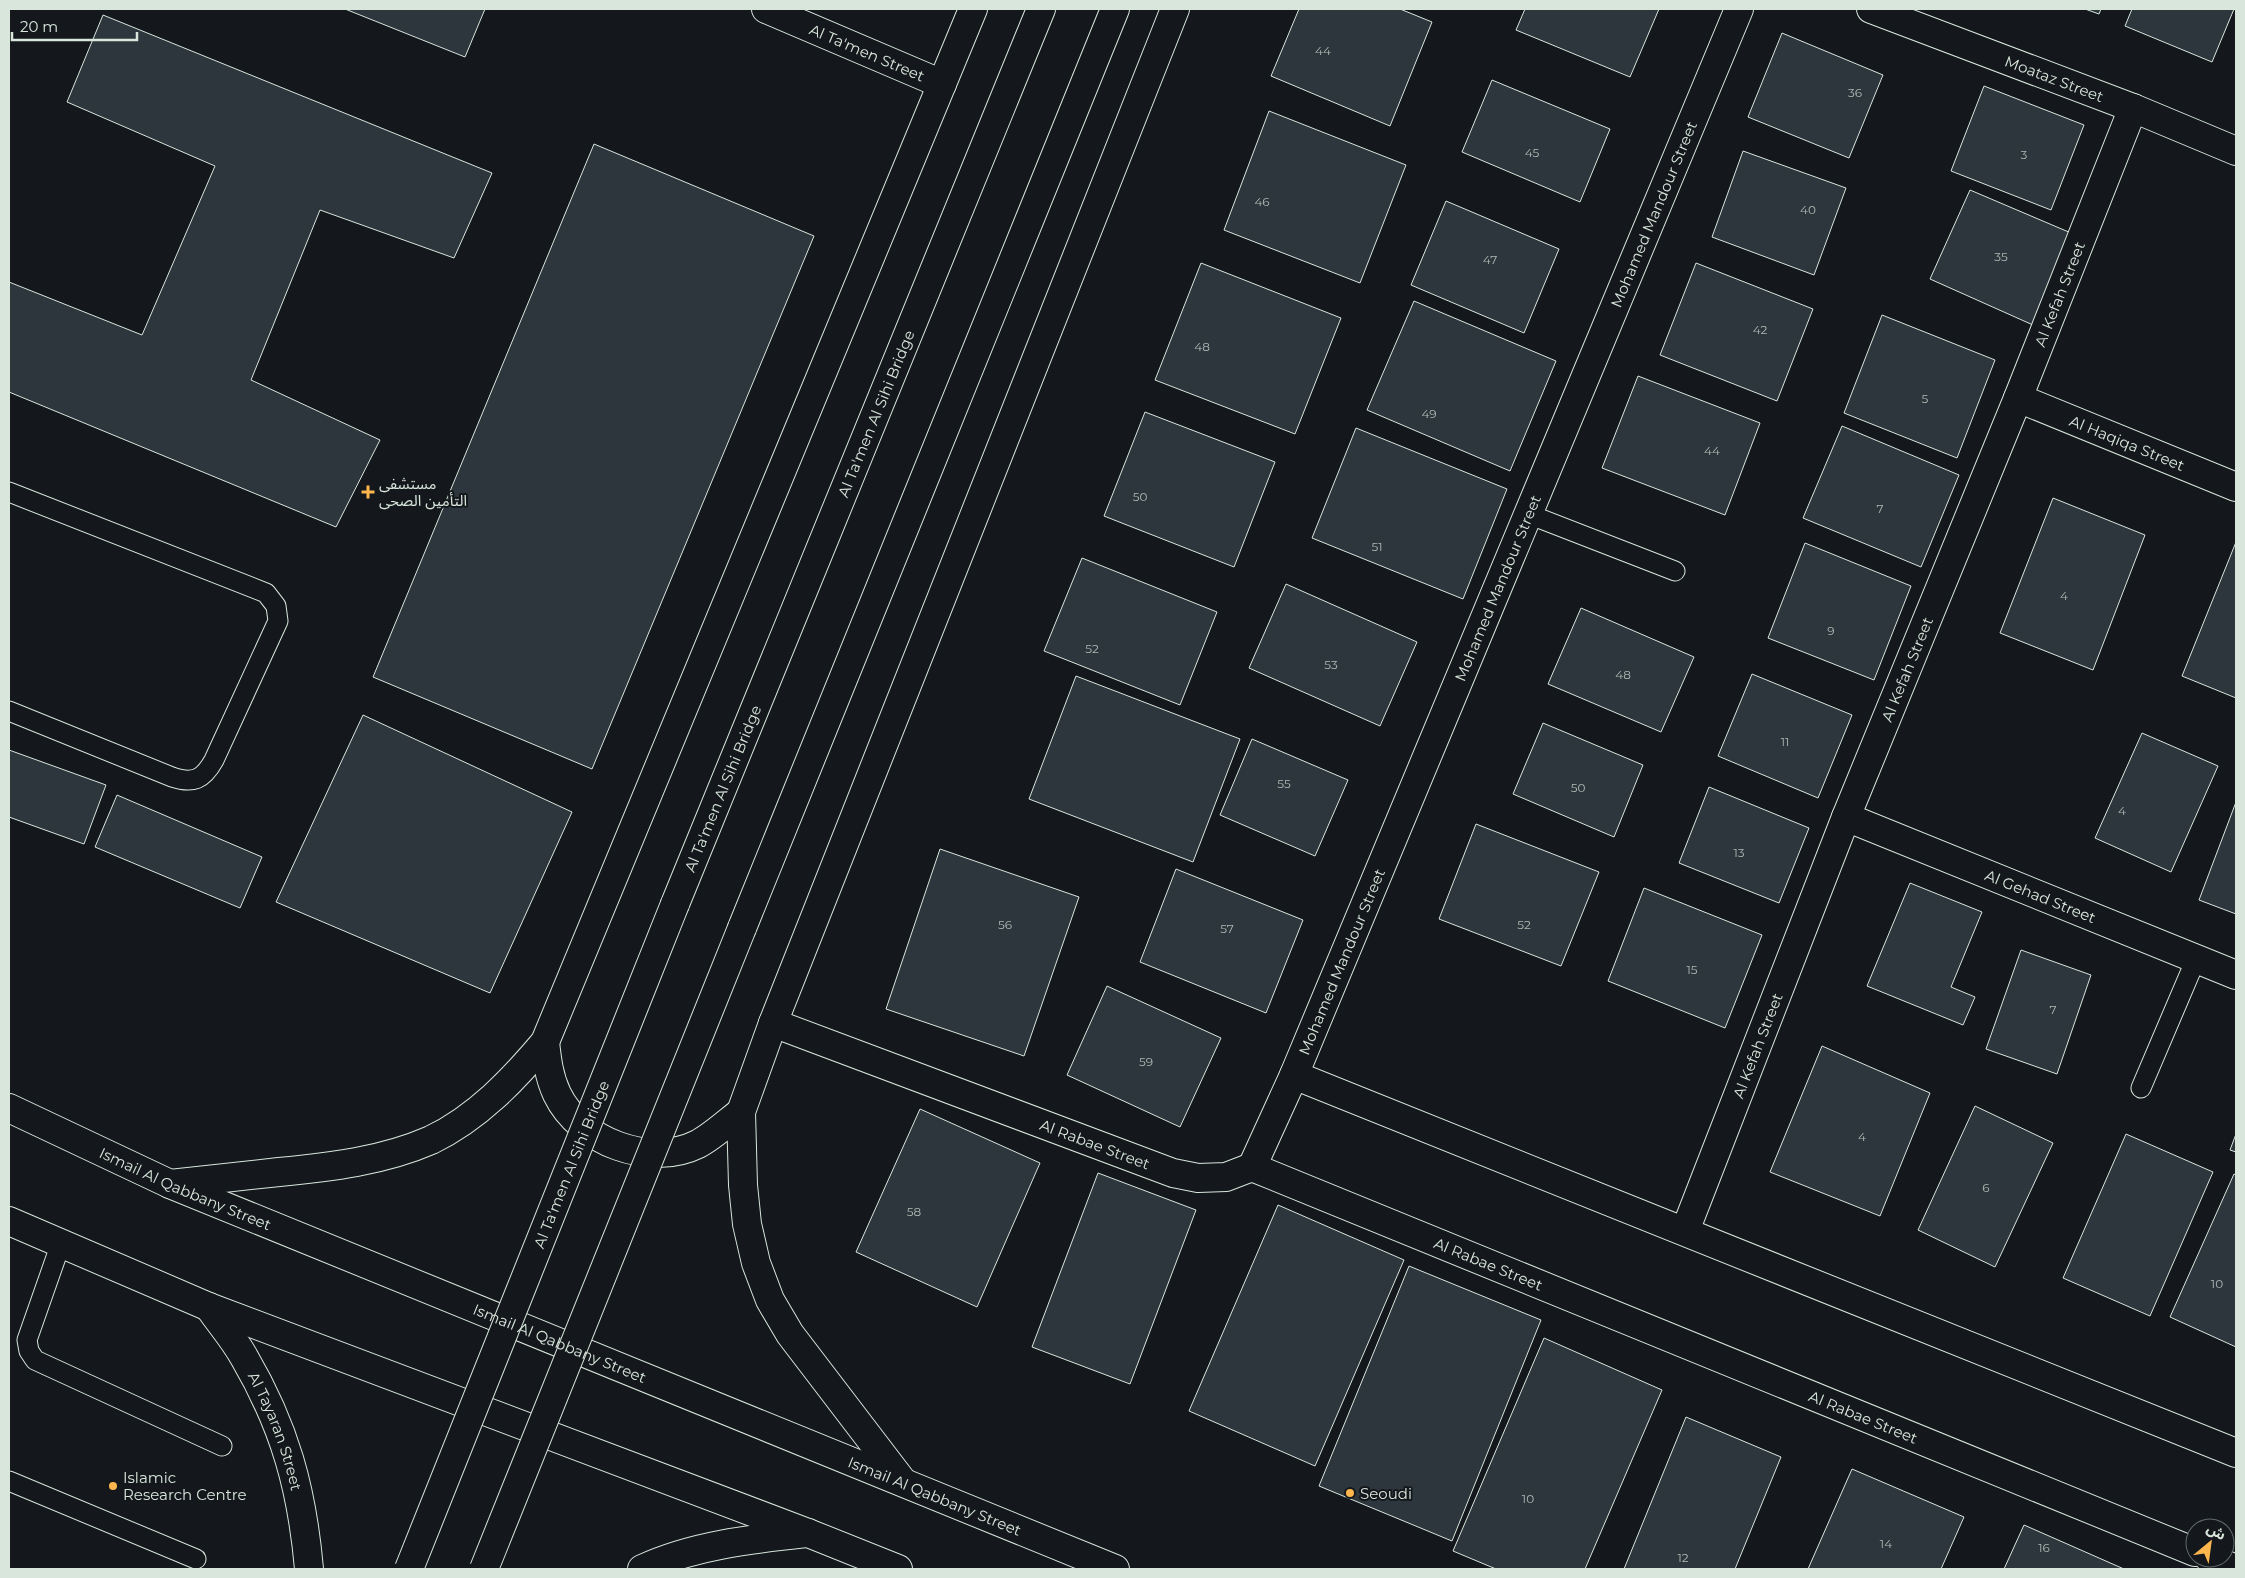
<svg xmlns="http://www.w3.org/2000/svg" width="2245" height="1578" font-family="Montserrat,'Noto Sans Arabic',sans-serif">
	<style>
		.building { fill: #2c363c; stroke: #d8e6dc }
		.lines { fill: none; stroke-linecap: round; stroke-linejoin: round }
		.service-casing { stroke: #d8e6dc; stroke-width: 21 }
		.minor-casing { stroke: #d8e6dc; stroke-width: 30 }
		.tertiary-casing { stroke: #d8e6dc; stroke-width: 30 }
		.secondary-casing { stroke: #d8e6dc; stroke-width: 30 }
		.service { stroke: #14181c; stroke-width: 19 }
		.minor { stroke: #14181c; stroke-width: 28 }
		.tertiary { stroke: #14181c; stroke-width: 28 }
		.secondary { stroke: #14181c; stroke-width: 28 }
		.secondary-bridge-casing { stroke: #d8e6dc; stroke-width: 30; stroke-linecap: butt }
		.secondary-bridge { stroke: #14181c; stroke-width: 28 }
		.poi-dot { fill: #ffb74d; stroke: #14181c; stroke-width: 2 }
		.labels { text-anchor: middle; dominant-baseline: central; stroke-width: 4; stroke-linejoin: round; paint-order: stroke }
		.number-label { font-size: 12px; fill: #adbab4 }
		.street-label { font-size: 15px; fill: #d8e6dc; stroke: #14181c }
		.poi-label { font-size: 15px; fill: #d8e6dc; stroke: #14181c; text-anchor: start }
	</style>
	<rect width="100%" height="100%" fill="#14181c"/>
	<path class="building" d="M345 9H485L465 57Z
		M1299 9H1400L1432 22 1390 126 1271 76Z
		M1525 9H1659L1630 77 1516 30Z
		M2085 9H2101L2099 14Z
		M2132 9H2234L2212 62 2125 26Z
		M103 15 492 173 454 258 320 210 251 380 380 440 336 527 9 392V282L142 335 215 166 67 102Z
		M1782 33 1883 75 1849 158 1748 117Z
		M1492 80 1610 129 1580 202 1462 152Z
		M1984 86 2084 125 2051 210 1951 171Z
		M1269 111 1406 165 1360 283 1224 230Z
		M594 144 814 236 592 769 373 677Z
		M1743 151 1846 188 1814 275 1712 237Z
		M1970 190 2071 233 2033 325 1930 279Z
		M1446 201 1559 249 1524 333 1411 285Z
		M1201 263 1341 318 1295 434 1155 380Z
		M1696 263 1813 309 1777 401 1660 355Z
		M1414 301 1556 361 1510 471 1367 410Z
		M1882 315 1995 360 1957 458 1844 413Z
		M1638 376 1760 423 1725 515 1602 468Z
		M1145 412 1275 462 1234 567 1104 516Z
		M1842 426 1959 475 1921 567 1803 518Z
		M1356 428 1507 489 1463 599 1312 538Z
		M2053 498 2145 535 2093 670 2000 633Z
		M2236 542V698L2182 676Z
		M1805 543 1911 586 1874 680 1768 638Z
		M1082 558 1217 612 1180 705 1044 651Z
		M1286 584 1417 642 1380 726 1249 668Z
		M1581 608 1694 657 1661 732 1548 684Z
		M1752 674 1852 715 1818 798 1718 756Z
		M1076 676 1240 739 1193 862 1029 799Z
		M363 715 572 812 490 993 276 902Z
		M1543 723 1643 765 1614 837 1513 794Z
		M2142 733 2218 766 2171 872 2095 838Z
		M1252 739 1348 780 1315 856 1220 815Z
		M9 750 106 785 84 844 9 817Z
		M1709 787 1809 828 1779 903 1679 863Z
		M117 795 262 857 240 908 95 847Z
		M2236 802V914L2199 900Z
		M1476 824 1599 872 1561 966 1439 919Z
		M940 849 1079 897 1024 1056 886 1009Z
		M1176 869 1303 920 1266 1013 1140 962Z
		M1910 883 1982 912 1951 987 1975 997 1963 1025 1867 986Z
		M1644 888 1762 935 1725 1028 1608 981Z
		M2021 950 2091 975 2057 1074 1986 1049Z
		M1107 986 1221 1038 1180 1127 1067 1075Z
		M1822 1046 1930 1093 1880 1216 1770 1172Z
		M1975 1106 2053 1143 1995 1267 1918 1230Z
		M920 1109 1040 1163 977 1307 856 1252Z
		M2126 1134 2213 1172 2150 1316 2063 1278Z
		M2236 1134V1152L2230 1150Z
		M1098 1173 1196 1210 1130 1384 1032 1347Z
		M2234 1174 2236 1175V1347L2170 1317Z
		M1278 1205 1404 1260 1315 1466 1189 1411Z
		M1409 1266 1541 1320 1452 1541 1319 1486Z
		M1544 1338 1662 1390 1585 1569H1496L1453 1551Z
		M1686 1417 1781 1457 1735 1569H1624Z
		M1852 1469 1964 1517 1941 1569H1808Z
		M2024 1525 2124 1569H2004Z"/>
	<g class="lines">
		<g class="service-casing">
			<path id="service" d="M9 492 266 593 276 606 278 621 214 760C203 780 193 784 172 777L9 711
				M1528 514 1675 571
				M2141 1088 2196 959
				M61 1243 27 1340 29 1351 35 1360 222 1446
				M9 1481 196 1559"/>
		</g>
		<g class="minor-casing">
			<g id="minor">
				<path id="s1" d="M766 9 942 84"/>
				<path id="s2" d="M1871 9 2133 108 2236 151"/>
				<path id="s3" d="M2018 398 2236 487"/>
				<path id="s4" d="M1846 817 2236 975"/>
				<path id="s5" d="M773 1023 1173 1173 1198 1178 1226 1177 1252 1167 2195 1552"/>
				<path d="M1294 1075 2236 1453"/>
				<path id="s6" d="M1252 1167 1294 1075 1739 9"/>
				<path id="s7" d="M1685 1231 1846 817 2018 398 2133 108"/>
				<path d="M2209 1558 2236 1569"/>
			</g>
		</g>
		<g class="tertiary-casing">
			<g id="tertiary">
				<path id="s8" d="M9 1108 170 1184 1115 1569"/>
				<path d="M9 1221 209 1307 808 1533 898 1569"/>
				<path id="s9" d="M209 1307C220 1323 234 1339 244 1357 285 1427 302 1489 309 1569"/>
			</g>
		</g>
		<g class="secondary-casing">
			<g id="secondary">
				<path id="s10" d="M675 904 1041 9"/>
				<path d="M742 928 1115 9"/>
				<path d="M545 1042C547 1060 549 1077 557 1094 580 1142 650 1168 698 1144 713 1136 728 1122 741 1112"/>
				<path d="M170 1184C207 1180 243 1176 279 1172 331 1167 383 1161 431 1140 477 1118 513 1080 545 1042L973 9"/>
				<path d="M903 1482 790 1334 770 1300 756 1263 747 1224 743 1185 741 1112 773 1023 1175 9"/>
				<path d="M642 1569C694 1545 752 1539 808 1533"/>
			</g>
		</g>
		<use href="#service" class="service"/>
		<use href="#minor" class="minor"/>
		<use href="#tertiary" class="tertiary"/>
		<use href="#secondary" class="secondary"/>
		<g class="secondary-bridge-casing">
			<g id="secondary-bridge">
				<path id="s11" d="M409 1569 675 904"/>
				<path d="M484 1569 742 928"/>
			</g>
		</g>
		<use href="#secondary-bridge" class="secondary-bridge"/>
	</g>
	<g class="poi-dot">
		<path d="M365.5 484.5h5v5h5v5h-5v5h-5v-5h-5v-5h5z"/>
		<circle cx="113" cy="1486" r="5"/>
		<circle cx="1350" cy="1493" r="5"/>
	</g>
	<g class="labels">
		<g class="number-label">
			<text x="1323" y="50">44</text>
			<text x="1855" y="92">36</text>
			<text x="1532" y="152">45</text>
			<text x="2024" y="154">3</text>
			<text x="1262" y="201">46</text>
			<text x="1808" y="209">40</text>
			<text x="2001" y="256">35</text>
			<text x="1490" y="259">47</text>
			<text x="1760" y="329">42</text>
			<text x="1202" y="346">48</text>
			<text x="1925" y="398">5</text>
			<text x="1429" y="413">49</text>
			<text x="1712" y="450">44</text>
			<text x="1140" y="496">50</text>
			<text x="1880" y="508">7</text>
			<text x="1377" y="546">51</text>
			<text x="2064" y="595">4</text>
			<text x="1831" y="630">9</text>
			<text x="1092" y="648">52</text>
			<text x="1331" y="664">53</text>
			<text x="1623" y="674">48</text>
			<text x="1785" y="741">11</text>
			<text x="1284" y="783">55</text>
			<text x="1578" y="787">50</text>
			<text x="2122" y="810">4</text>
			<text x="1739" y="852">13</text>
			<text x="1005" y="924">56</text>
			<text x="1524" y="924">52</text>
			<text x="1227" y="928">57</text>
			<text x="1692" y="969">15</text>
			<text x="2053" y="1009">7</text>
			<text x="1146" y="1061">59</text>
			<text x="1862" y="1136">4</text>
			<text x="1986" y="1187">6</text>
			<text x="914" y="1211">58</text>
			<text x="2217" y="1283">10</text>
			<text x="1528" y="1498">10</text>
			<text x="1886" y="1543">14</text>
			<text x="2044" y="1547">16</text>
			<text x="1683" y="1557">12</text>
		</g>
		<g class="street-label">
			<text stroke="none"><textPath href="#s1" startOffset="110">Al Ta'men Street</textPath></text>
			<text stroke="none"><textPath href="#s2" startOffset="196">Moataz Street</textPath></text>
			<text stroke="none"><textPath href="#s6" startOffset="1034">Mohamed Mandour Street</textPath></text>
			<text stroke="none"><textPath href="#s7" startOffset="1009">Al Kefah Street</textPath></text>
			<text stroke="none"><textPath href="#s10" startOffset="530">Al Ta'men Al Sihi Bridge</textPath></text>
			<text stroke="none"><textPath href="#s3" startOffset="118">Al Haqiqa Street</textPath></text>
			<text stroke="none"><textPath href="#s6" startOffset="629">Mohamed Mandour Street</textPath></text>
			<text stroke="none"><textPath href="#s7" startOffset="604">Al Kefah Street</textPath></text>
			<text stroke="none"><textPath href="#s10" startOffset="125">Al Ta'men Al Sihi Bridge</textPath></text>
			<text stroke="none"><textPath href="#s4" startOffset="210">Al Gehad Street</textPath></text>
			<text stroke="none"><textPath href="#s6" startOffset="224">Mohamed Mandour Street</textPath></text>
			<text stroke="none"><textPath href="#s7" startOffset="199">Al Kefah Street</textPath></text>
			<text stroke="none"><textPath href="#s5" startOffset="344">Al Rabae Street</textPath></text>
			<text stroke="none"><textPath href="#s11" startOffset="436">Al Ta'men Al Sihi Bridge</textPath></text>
			<text stroke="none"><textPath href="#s8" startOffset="194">Ismail Al Qabbany Street</textPath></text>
			<text stroke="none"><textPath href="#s5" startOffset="764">Al Rabae Street</textPath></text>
			<text stroke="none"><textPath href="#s8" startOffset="599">Ismail Al Qabbany Street</textPath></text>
			<text stroke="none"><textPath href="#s5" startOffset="1169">Al Rabae Street</textPath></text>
			<text stroke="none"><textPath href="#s9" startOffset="142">Al Tayaran Street</textPath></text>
			<text stroke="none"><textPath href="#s8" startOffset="1004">Ismail Al Qabbany Street</textPath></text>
		</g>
		<g class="poi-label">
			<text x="379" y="483">مستشفى<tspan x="379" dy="17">التأمين الصحى</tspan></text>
			<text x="123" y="1477">Islamic<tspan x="123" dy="17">Research Centre</tspan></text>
			<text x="1360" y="1493">Seoudi</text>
		</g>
	</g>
	<rect width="2245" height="1578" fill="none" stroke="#d8e6dc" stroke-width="20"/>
	<g transform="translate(2210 1543) rotate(29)"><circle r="24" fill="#14181c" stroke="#626a69"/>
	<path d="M0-4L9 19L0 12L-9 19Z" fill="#ffb74d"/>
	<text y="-8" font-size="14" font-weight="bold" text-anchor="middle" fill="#d8e6dc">ش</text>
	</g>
	<path d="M12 32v8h125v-8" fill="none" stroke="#d8e6dc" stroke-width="2.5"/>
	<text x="20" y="32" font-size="15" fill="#d8e6dc" stroke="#14181c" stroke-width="4" paint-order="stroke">20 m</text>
</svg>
